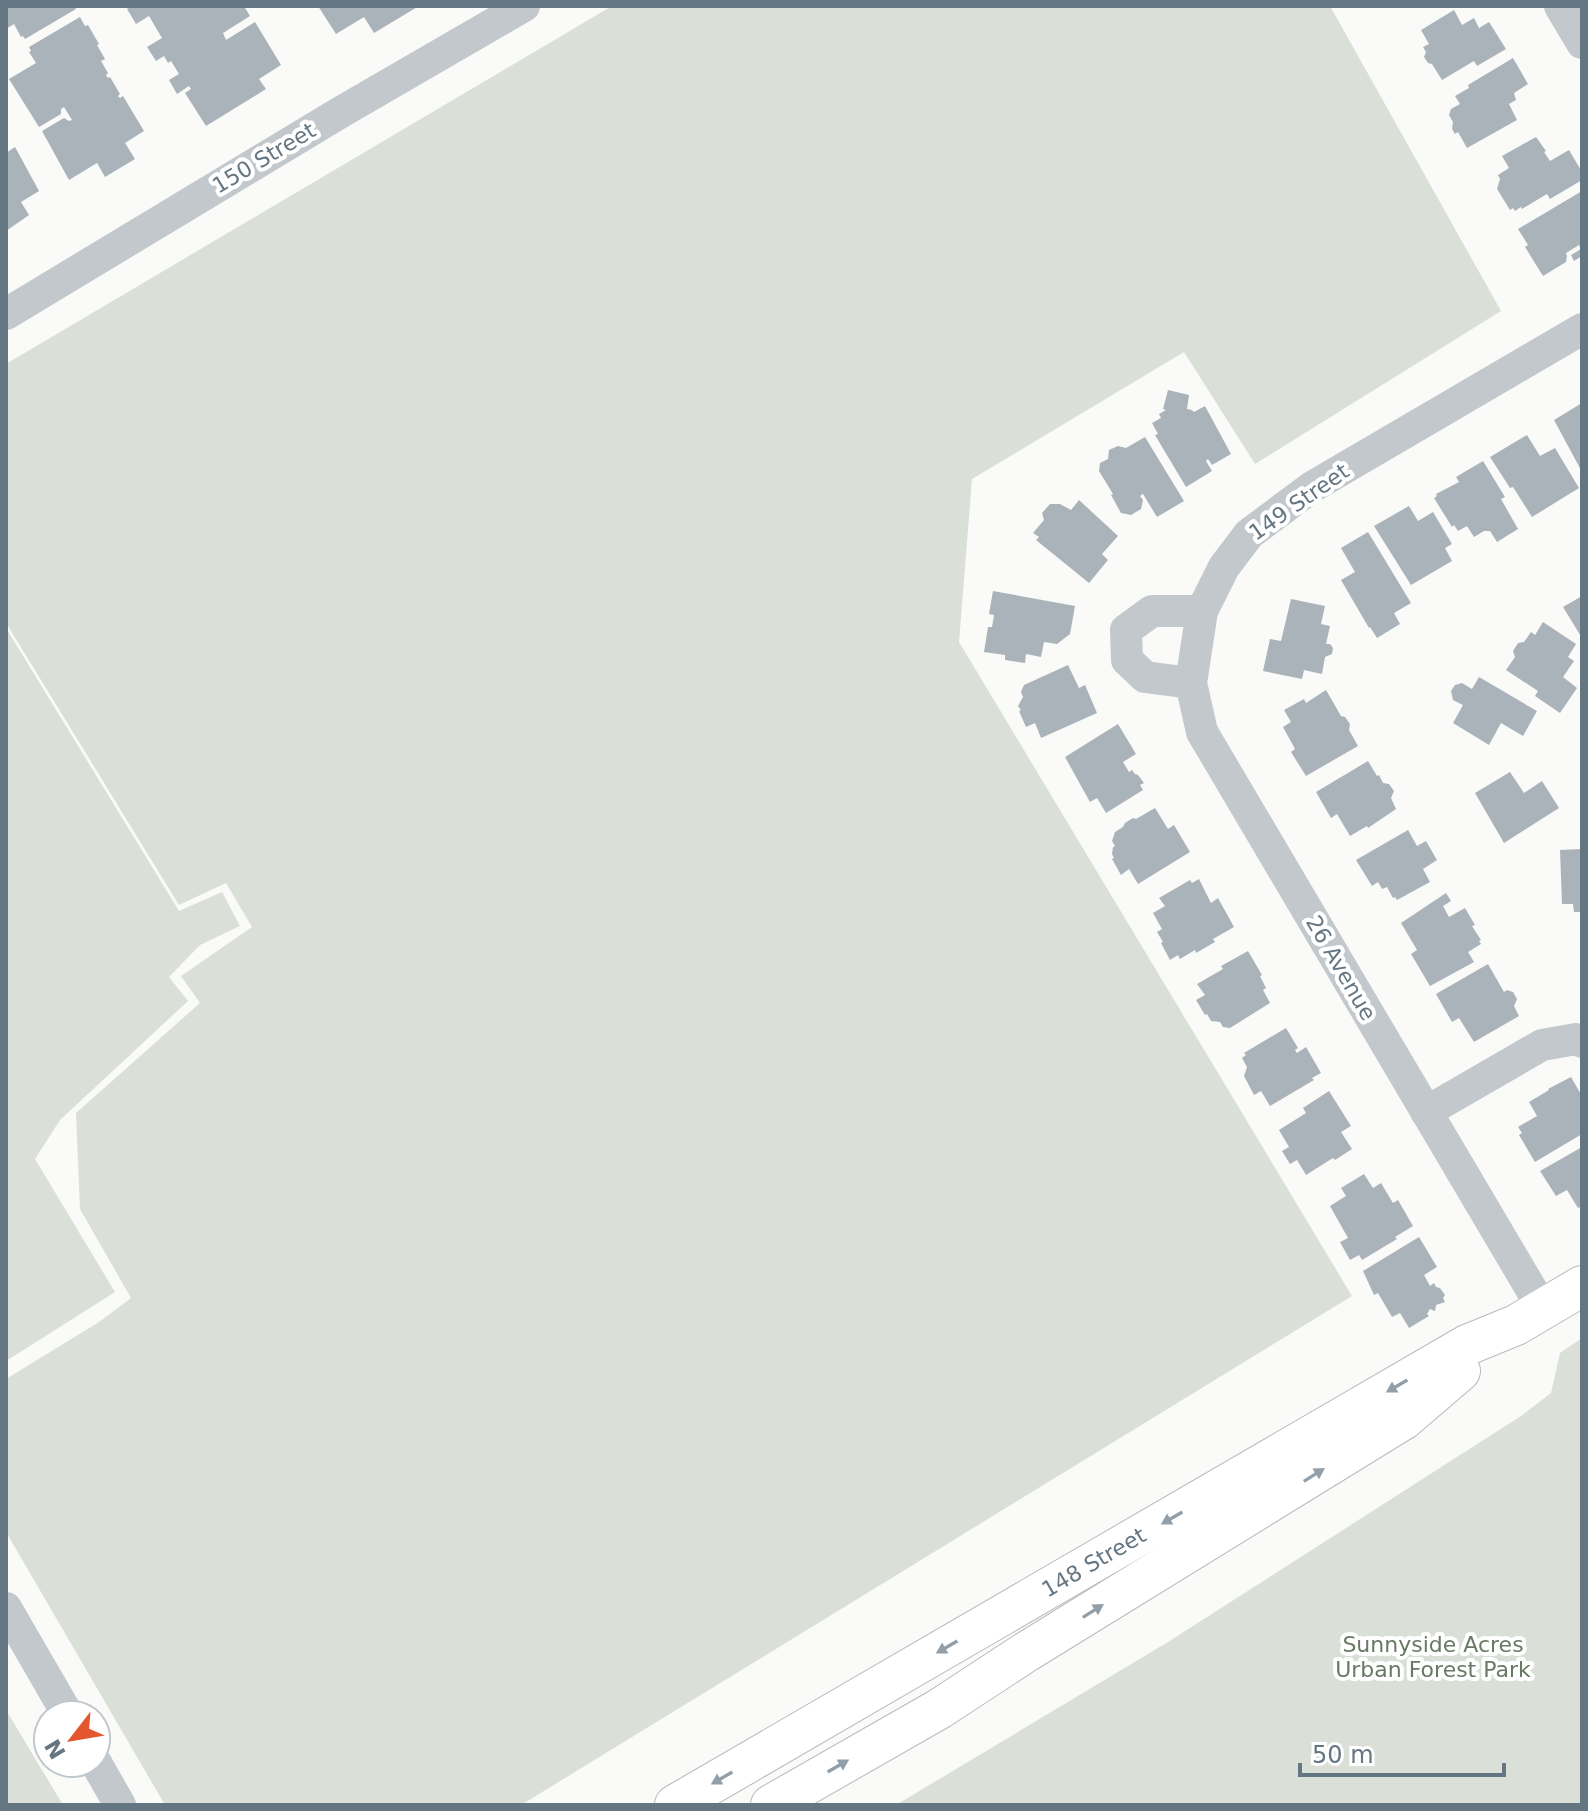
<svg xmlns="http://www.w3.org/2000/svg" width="1588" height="1811" font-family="'DejaVu Sans',sans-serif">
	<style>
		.green { fill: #dadfd7 }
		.building { fill: #aab3b9 }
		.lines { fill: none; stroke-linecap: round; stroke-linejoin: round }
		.major-casing { stroke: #b5babe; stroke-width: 42 }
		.minor { stroke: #c3c8cc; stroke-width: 32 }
		.major { stroke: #fff; stroke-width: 40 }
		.oneway { fill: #939fa8 }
		.labels { text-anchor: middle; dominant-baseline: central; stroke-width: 8; stroke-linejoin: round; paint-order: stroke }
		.street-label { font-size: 22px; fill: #657683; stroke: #fff }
		.park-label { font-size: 22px; fill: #687a64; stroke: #fff }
	</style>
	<rect width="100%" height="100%" fill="#fafaf8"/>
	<path class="green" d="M612 6H1330L1501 311 1255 464 1184 352 972 479 959 642 1352 1296 521 1805H165L6 1532V1379L99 1322 131 1298 80 1209 76 1113 200 1003 181 976 252 927 226 883 179 905 6 623V364Z
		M6 628 179 911 222 892 240 926 200 945 169 977 188 1001 60 1120 35 1159 115 1292 6 1361Z
		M1582 1338V1805H896L1168 1642 1521 1416 1551 1393 1560 1353Z
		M6 1710 63 1805H6Z"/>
	<path class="building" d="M6 6H74L76 9 25 39 23 36 21 37 14 24 6 29Z
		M132 6H244L250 16 223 33 226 40 255 22 281 65 259 79 266 89 206 126 185 93 191 89 189 86 177 94 169 80 179 74 171 61 168 63 164 56 156 61 147 47 162 38 149 16 136 24 127 9Z
		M318 6H419L374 33 364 17 336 34Z
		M1454 10 1462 25 1474 18 1479 28 1489 22 1506 49 1477 66 1474 61 1442 80 1432 64 1428 63 1424 57 1426 52 1423 47 1429 44 1421 30Z
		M80 17 85 26 88 25 99 44 97 45 105 59 101 61 108 73 106 75 108 78 110 77 120 94 118 96 120 98 123 96 144 131 125 143 135 159 105 177 97 163 69 180 42 131 64 118 69 121 72 120 64 107 61 109V114L39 127 9 79 36 63 29 52 31 51 29 47Z
		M1513 58 1528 84 1514 93 1516 100 1509 104 1517 120 1467 148 1458 132 1455 134 1452 129 1453 122 1449 115 1451 109 1460 104 1455 96 1469 88 1468 85Z
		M1536 137 1546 151 1544 152 1550 161 1569 150 1582 172V180L1550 199 1547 194 1522 209 1521 207 1515 211 1513 208 1510 210 1497 189 1500 179 1498 175 1509 168 1502 156Z
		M15 147 39 191 21 202 29 215 6 231V153Z
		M1582 191V256L1574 261 1571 255 1581 249 1579 245 1566 253 1567 256 1566 262 1543 276 1525 247 1528 245 1518 229Z
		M1168 390 1189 395 1187 409 1192 410 1194 412 1205 406 1231 454 1212 465 1208 459 1206 461 1212 471 1186 487 1155 435 1158 434 1152 423 1161 418 1159 414 1166 410 1163 409Z
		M1582 403V472L1554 420Z
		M1527 435 1540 456 1555 448 1579 488 1532 517 1513 487 1510 488 1490 457Z
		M1145 437 1184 501 1157 517 1143 494 1140 496 1143 500 1141 509 1131 515 1121 513 1111 495 1113 494 1099 471 1100 463 1108 459 1109 450 1118 446 1126 448Z
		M1483 461 1505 497 1501 499 1518 529 1497 542 1490 531H1484L1474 537 1467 526 1458 531 1454 525 1452 527 1434 498 1437 496 1436 494 1459 482 1456 477Z
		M1079 500 1118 536 1102 554 1108 560 1089 583 1036 540 1039 537 1033 533 1044 520 1042 513 1050 504H1060L1071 510Z
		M1409 506 1418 521 1433 512 1452 544 1445 548 1452 561 1411 585 1374 526Z
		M1368 532 1411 603 1394 613 1400 624 1377 638 1370 627 1369 628 1341 580 1355 572 1341 548Z
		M993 591 1075 606 1070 634 1057 644 1044 642 1041 657 1026 654 1025 663 1005 660V655L984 652 988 627H992L994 615 989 614Z
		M1582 596V638L1563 607Z
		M1291 599 1325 606 1321 624 1330 626 1326 644H1330L1333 648 1332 654 1325 657 1322 674 1304 670 1302 679 1263 671 1270 639 1281 641Z
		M1543 622 1576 644 1568 657 1574 661 1563 677 1577 688 1560 713 1535 696 1538 691 1506 670 1515 657 1513 651 1518 643 1524 642 1531 632 1535 635Z
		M1068 665 1079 688 1085 685 1097 713 1041 738 1035 723 1026 727 1019 711 1021 710 1018 706 1023 697 1021 692 1024 685Z
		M1479 677 1537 711 1523 736 1501 723 1489 745 1453 723 1463 705 1453 700 1451 691 1455 685 1462 683 1472 689Z
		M1326 690 1341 716 1345 717 1350 724 1349 730 1358 746 1306 776 1291 752 1295 749 1283 727 1291 722 1284 710 1304 699 1306 703Z
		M1118 724 1136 754 1123 762 1129 772 1132 770 1135 774 1138 775 1144 783 1140 785 1143 790 1106 813 1097 798 1090 802 1065 757Z
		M1368 761 1377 776 1379 775 1383 783 1389 784 1394 791 1391 798 1396 809 1368 828 1367 826 1350 836 1337 814 1331 818 1316 792Z
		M1510 772 1524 793 1542 781 1559 808 1504 843 1475 793Z
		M1155 808 1168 829 1174 825 1190 852 1138 884 1129 869 1121 875 1112 859 1114 858 1112 854 1113 847 1115 846 1112 841 1115 832 1123 827 1125 823 1133 818 1136 819Z
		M1408 830 1417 846 1426 841 1437 860 1423 869 1430 882 1397 900 1395 897 1393 898 1387 887 1382 889 1378 882 1372 886 1356 860Z
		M1582 849V912H1574L1573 904H1562L1560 850Z
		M1199 879 1211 903 1218 898 1234 927 1213 939 1215 942 1196 953 1195 950 1180 959 1178 955 1170 960 1161 943 1163 942 1157 932 1162 929 1153 913 1165 906 1159 898 1190 880 1192 883Z
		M1446 893 1451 901 1443 906 1449 917 1465 908 1475 925 1472 926 1481 940 1479 941 1481 944 1468 952 1474 962 1430 986 1411 954 1417 950 1401 923Z
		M1248 951 1262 975 1260 976 1266 988 1263 990 1270 1003 1230 1028 1223 1027 1220 1022 1211 1021 1207 1014 1205 1015 1196 1000 1205 995 1197 984 1223 969 1221 966Z
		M1488 964 1504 992 1507 990 1513 992 1517 999 1514 1006 1519 1016 1474 1042 1459 1018 1452 1022 1436 994Z
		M1286 1028 1298 1048 1295 1050 1297 1053 1306 1047 1321 1073 1312 1078 1314 1080 1270 1106 1261 1091 1254 1095 1244 1076 1247 1067 1242 1058 1246 1055 1244 1053Z
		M1571 1077 1582 1096V1134L1535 1162 1519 1135 1522 1133 1518 1127 1537 1116 1529 1102 1549 1090 1548 1089Z
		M1329 1091 1351 1126 1341 1132 1352 1149 1335 1160 1333 1158 1306 1175 1297 1160 1290 1164 1282 1151 1289 1147 1279 1130 1306 1113 1303 1108Z
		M1582 1147V1206L1578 1208 1567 1190 1556 1196 1540 1171Z
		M1364 1174 1373 1188 1381 1183 1393 1203 1398 1200 1413 1226 1395 1237 1397 1239 1362 1260 1359 1255 1350 1260 1340 1242 1348 1238 1330 1206 1346 1196 1341 1188Z
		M1419 1237 1437 1267 1424 1275 1430 1286 1434 1283 1436 1287 1440 1288 1445 1295 1443 1298 1445 1302 1436 1305 1435 1311 1430 1309 1427 1314 1429 1316 1409 1328 1400 1313 1392 1317 1378 1293 1374 1295 1363 1271Z"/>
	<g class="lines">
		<g class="major-casing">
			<g id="major">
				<path id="s1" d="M675 1805 1467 1345 1516 1325 1582 1286"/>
				<path d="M771 1805 939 1709 1026 1652 1404 1419 1460 1371"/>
			</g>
		</g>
		<path class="minor" d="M1560 6 1582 43
			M6 314 341 112 524 6
			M1191 683 1145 677 1127 660 1126 630 1152 611H1202
			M1426 1112 1542 1045 1576 1039 1582 1042
			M1543 1309 1202 732 1191 683 1202 611 1224 567 1249 534 1312 487 1582 329
			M6 1608 68 1715
			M96 1763 120 1805"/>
		<use href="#major" class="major"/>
	</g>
	<defs><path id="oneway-solid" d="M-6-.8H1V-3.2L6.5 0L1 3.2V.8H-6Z" transform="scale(2)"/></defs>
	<g class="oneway">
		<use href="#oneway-solid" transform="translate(1397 1386) rotate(150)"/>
		<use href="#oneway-solid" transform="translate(1314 1475) rotate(-32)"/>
		<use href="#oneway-solid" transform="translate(1172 1518) rotate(150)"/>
		<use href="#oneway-solid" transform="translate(1093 1611) rotate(-32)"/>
		<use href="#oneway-solid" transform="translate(947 1647) rotate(150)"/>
		<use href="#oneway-solid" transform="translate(838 1766) rotate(-30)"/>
		<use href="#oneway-solid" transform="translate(722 1778) rotate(150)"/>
	</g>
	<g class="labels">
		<g class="street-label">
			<text transform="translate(264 158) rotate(-31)">150 Street</text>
			<text transform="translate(1299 502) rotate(-35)">149 Street</text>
			<text transform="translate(1341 968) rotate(60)">26 Avenue</text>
			<text stroke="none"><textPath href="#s1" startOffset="484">148 Street</textPath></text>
		</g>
		<g class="park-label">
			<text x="1433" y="1644">Sunnyside Acres<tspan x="1433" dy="25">Urban Forest Park</tspan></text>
		</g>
	</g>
	<rect width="1588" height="1811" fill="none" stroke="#657683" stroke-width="16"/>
	<g transform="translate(72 1739) rotate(239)"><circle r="38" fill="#ffffff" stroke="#c1c8cd" stroke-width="2"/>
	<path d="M0-6L14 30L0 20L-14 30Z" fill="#e4572e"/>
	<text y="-12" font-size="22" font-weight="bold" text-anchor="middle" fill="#657683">N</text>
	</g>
	<path d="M1300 1763v12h204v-12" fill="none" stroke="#657683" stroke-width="4"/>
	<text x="1312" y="1763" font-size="24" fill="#657683" stroke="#ffffff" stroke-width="6" paint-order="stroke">50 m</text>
</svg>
